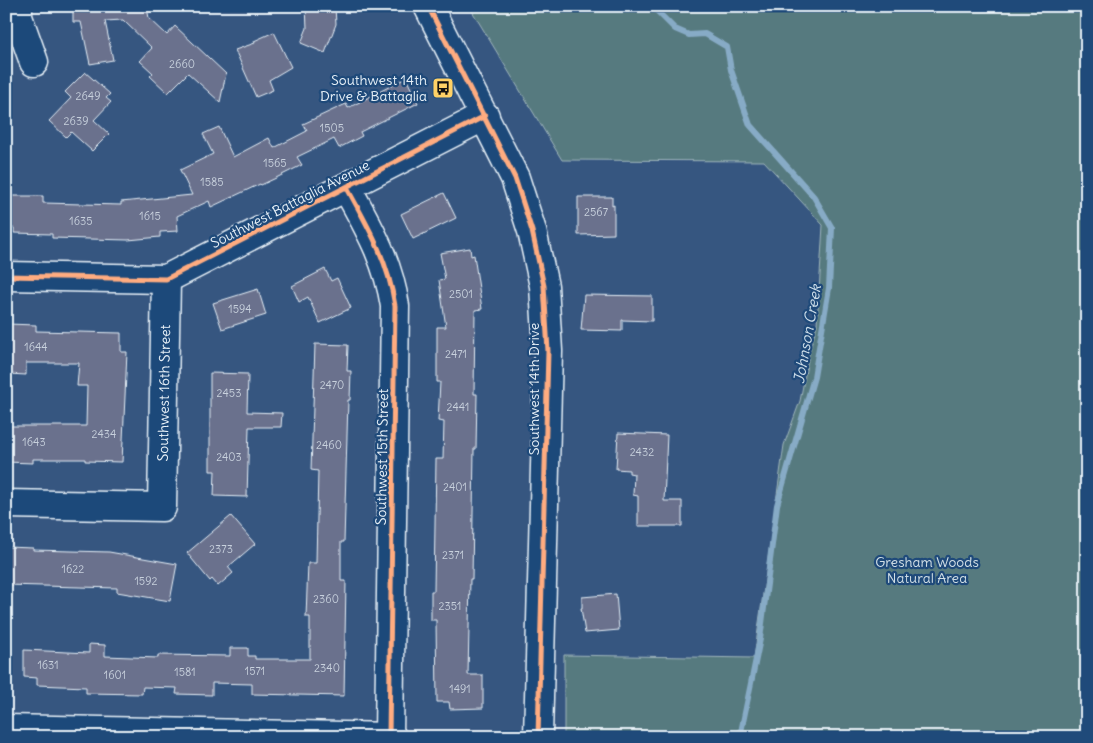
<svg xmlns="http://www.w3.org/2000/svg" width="1093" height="743" font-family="Delius,sans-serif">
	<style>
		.green { fill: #577a7f; stroke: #a0b6bc }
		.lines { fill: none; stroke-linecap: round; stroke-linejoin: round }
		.stream { stroke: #87abc6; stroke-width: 6 }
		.building { fill: #6a718d; stroke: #e8f1f8 }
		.minor-casing { stroke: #e8f1f8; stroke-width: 31 }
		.minor { stroke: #1f4a7a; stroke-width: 28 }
		.cycleway-casing { stroke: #1f4a7a; stroke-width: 8 }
		.cycleway { stroke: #ffac80; stroke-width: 5 }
		.labels { text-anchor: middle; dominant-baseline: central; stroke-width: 4.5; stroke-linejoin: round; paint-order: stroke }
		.number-label { font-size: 11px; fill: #c8d1dd }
		.poi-label { font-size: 14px; fill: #e8f1f8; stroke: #1f4a7a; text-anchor: end }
		.street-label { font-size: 14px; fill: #e8f1f8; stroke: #1f4a7a }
		.park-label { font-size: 14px; fill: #d2dfe6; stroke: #1f4a7a }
		.water-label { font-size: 15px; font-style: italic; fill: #d0e0eb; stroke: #1f4a7a }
	</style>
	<rect width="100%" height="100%" fill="#365680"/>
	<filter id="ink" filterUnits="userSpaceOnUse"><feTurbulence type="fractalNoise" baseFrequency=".02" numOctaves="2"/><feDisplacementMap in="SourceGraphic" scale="10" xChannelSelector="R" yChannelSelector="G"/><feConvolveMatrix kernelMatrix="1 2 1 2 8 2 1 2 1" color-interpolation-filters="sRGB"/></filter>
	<g filter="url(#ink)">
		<path class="green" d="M469 6H1087V737H564V655L754 658 784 445 800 401 810 349 817 325 823 225 764 161 562 160Z"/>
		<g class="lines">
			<path class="stream" d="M656 6 657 11 675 29 689 35 705 34 727 47 731 70 750 125 814 197 832 228 829 288 814 377 777 505 760 639 740 737"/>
		</g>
		<path class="building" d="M73 6H140L141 9 147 8 149 18 167 35 175 26 226 74 220 102 188 73 168 93 150 76 153 73 140 61 152 48 123 20 105 21 113 60 90 64 81 22H73Z
			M306 6H335L336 24 325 53 301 43 307 28Z
			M274 32 291 67 269 80 273 90 256 97 235 50 255 43 254 41Z
			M85 72 110 94 106 98 111 102 94 120 109 134 92 151 71 132 66 137 49 121 71 98 65 92Z
			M406 78 418 103 360 132 362 136 339 148 334 139 297 157 302 165 276 178 261 185 260 184 211 207 209 201 177 216 178 231 160 232V237L128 240 52 238V234L14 233V228H6V196H43V203L121 205V202L192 195 180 170 213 154 203 134 219 127 233 157 269 138 274 148 307 131 303 124 346 104 348 108Z
			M444 193 456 218 413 239 401 214Z
			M578 197H612V206L614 205V234L578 235Z
			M470 248 471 256 474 255 482 309 475 310 474 394H477L476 449H474L472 579H470L468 675H483V708L450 709 449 702H437L436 620H431V591H434L436 459H443L444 422 438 421 440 382H437V327H446L439 280 445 279 440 253Z
			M325 269 331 281 337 278 351 308 320 323 308 297 299 302 292 286Z
			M258 289 266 315 222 329 213 303Z
			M584 295 652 296V321L622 320V331L581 330Z
			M7 324 36 325V331L121 333V352H127L122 462 85 461V459H33V463L6 462V426H86L87 386H77L79 363H26V375L9 374V363H7Z
			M315 344 348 345 347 371H351L350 400H348L344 542H341V581H346L344 696 252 694V684L212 683V695L176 694 177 688 143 687 142 694 86 693V687L37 685V678L24 677V650L89 653V644L105 645V656L158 658V655L230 656V648H248V656H255V659H310V617H306L308 563H316L318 471 311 470Z
			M210 373 248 374 247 412 282 413 281 427H249L247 497 214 496 215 471H210Z
			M618 433 667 435 664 501H682V526H638V496L633 495 634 474 629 473V470L616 469Z
			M231 516 255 544 228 567 233 573 218 586 212 579 210 581 187 553Z
			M7 547 33 548V550L109 552 177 564 170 601 117 592V588L6 585Z
			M616 594 619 630 585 633 581 608H582V597Z"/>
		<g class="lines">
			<g class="minor-casing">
				<g id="minor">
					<path d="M18 6V17L34 62"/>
					<path d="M428 6 515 178 532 231 544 286 548 351 538 737"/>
					<path d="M347 188C369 228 388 260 395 306L389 736"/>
					<path d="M6 276 166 279 485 116"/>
					<path id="s1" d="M6 504 162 507 166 279"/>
					<path d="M6 729 392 737"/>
				</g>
			</g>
			<use href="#minor" class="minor"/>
			<g class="cycleway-casing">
				<path id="cycleway" d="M428 6 515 178 532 231 544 286 548 351 538 737
					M347 188C369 228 388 260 395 306L389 736
					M6 276 166 279 485 116"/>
			</g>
			<use href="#cycleway" class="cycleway"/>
		</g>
	</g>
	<defs>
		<g id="bus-square" transform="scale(1.125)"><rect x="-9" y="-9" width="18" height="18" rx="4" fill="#ffd166" stroke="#1f4a7a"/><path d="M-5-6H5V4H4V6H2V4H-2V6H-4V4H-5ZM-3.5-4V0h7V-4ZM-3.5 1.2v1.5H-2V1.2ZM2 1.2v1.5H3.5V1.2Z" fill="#111"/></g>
	</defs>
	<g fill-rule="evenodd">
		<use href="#bus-square" x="443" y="88"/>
	</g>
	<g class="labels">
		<g class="number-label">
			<text x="182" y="64">2660</text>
			<text x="88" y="96">2649</text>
			<text x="76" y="121">2639</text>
			<text x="332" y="128">1505</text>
			<text x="275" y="163">1565</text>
			<text x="212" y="182">1585</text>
			<text x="596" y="212">2567</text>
			<text x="150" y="216">1615</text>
			<text x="81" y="221">1635</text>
			<text x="461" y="294">2501</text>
			<text x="240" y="309">1594</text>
			<text x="36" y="347">1644</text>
			<text x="456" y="354">2471</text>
			<text x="332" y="385">2470</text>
			<text x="229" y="393">2453</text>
			<text x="458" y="407">2441</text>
			<text x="104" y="434">2434</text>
			<text x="34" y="442">1643</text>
			<text x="329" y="445">2460</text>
			<text x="642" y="452">2432</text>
			<text x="229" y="457">2403</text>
			<text x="455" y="487">2401</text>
			<text x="221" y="549">2373</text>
			<text x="453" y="555">2371</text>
			<text x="73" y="569">1622</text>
			<text x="146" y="581">1592</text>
			<text x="326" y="599">2360</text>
			<text x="450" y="606">2351</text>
			<text x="48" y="665">1631</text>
			<text x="327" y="668">2340</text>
			<text x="255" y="671">1571</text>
			<text x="185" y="672">1581</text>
			<text x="115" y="675">1601</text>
			<text x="460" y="689">1491</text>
		</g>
		<g class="poi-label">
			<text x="427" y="80">Southwest 14th<tspan x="427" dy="16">Drive &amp; Battaglia</tspan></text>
		</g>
		<g class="street-label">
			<text transform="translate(290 204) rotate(-27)">Southwest Battaglia Avenue</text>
			<text transform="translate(534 389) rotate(-90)">Southwest 14th Drive</text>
			<text stroke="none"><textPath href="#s1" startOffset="270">Southwest 16th Street</textPath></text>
			<text transform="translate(382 457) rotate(-89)">Southwest 15th Street</text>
		</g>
		<g class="park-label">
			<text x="927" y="562">Gresham Woods<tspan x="927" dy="16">Natural Area</tspan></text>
		</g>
		<g class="water-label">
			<text transform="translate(807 334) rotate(-80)">Johnson Creek</text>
		</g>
	</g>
	<rect width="1093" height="743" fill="none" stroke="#1f4a7a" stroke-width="25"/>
	<rect x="12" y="12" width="1068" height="718" fill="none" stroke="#e8f1f8" stroke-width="2" filter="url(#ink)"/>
</svg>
